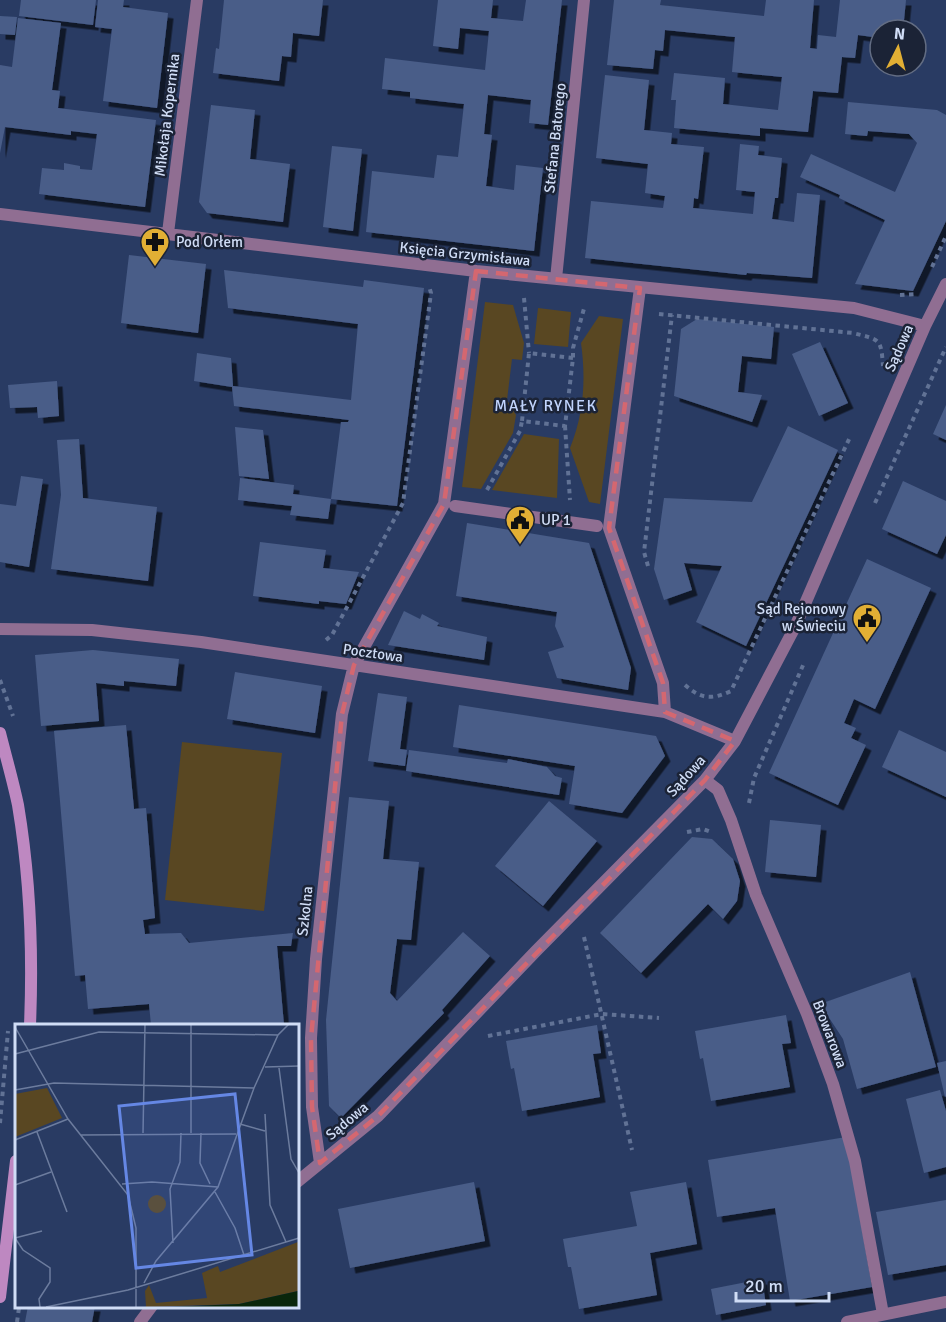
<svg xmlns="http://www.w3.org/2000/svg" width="946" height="1322" font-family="Signika,sans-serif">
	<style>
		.green { fill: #594722 }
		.building { fill: #495d88; filter: url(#shadow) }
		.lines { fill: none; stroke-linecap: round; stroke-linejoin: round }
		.path { stroke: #617295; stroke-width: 4; stroke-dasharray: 4.5 4.5; stroke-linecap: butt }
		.street { stroke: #906e92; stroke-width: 12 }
		.secondary { stroke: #be88c1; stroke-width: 12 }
		.marked { fill: none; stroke: #d46770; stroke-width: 4.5; stroke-dasharray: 12 8; stroke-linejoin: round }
		.labels { text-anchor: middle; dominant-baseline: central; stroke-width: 5; stroke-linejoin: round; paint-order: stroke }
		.street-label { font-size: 15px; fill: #d0ddf6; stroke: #1b2336 }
		.poi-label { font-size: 15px; fill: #d0ddf6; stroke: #1b2336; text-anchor: start }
		.neighbourhood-label { font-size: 16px; letter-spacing: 1.5px; fill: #c1d4fc; stroke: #1b2336 }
		.inset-road { fill: none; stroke: #6c7c9e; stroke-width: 1.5 }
		.view { fill: #6587e4; fill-opacity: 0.15; stroke: #6587e4; stroke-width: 3 }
		.inset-edge { fill: none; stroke: #d0ddf6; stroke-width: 3 }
	</style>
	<defs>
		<filter id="shadow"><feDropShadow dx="5.5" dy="5.5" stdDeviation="0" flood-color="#0009"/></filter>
	</defs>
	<rect width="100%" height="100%" fill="#293b63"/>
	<path class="green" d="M485 302 513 305 524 343 522 360 512 359 507 400 516 415 513 433 481 489 462 487Z
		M538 308 571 312 568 347 534 344Z
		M599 316 623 319 600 504 589 502 570 448C584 414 586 379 581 343Z
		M524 434 559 439 557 498 492 490Z
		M182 742 282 753 264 911 165 900Z"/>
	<path class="building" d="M21 0H96L93 25 19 16Z
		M98 0H124L123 7 168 13 157 108 103 101 112 29 95 27Z
		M224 0H323L319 36 293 33 291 57 282 56 279 81 213 73 216 48 219 49Z
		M438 0H493L491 18 523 21 526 0H562L548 125 529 123 531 100 488 95 484 134 492 135 486 186 514 190 516 165 543 168 534 251 366 232 372 171 434 178 437 155 458 157 464 104 410 98V92L382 89 385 58 485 70 489 31 460 28 458 49 433 46Z
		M614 0H661L660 5 764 16 766 0H814L810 48 817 49 818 35 836 37 840 0H906L903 30H880V38L858 35 855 58 842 57 838 93 813 91 808 132 760 128V136L674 128 676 100H671L674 73 725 78 723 104 778 110 782 77 732 72 735 37 665 30 663 51 655 50 653 69 607 65Z
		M0 16 17 17 15 35 0 34Z
		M18 18 61 23 52 90 60 91 58 108 156 120 145 207 39 194 42 168 64 170V163L80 166V169L92 170 97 134 71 131V135L5 127 0 153V65L12 67Z
		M605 75 649 80 644 130 672 133 671 144 704 147 698 199 694 198 693 208 753 214 755 192 736 190 740 144 759 146 758 155 782 158 778 198H775L772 219 794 222 797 193 820 195 812 278 747 273 746 275 585 258 591 201 663 208 665 196 645 193 648 164 596 158Z
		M848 102 937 110 946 115V221L913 291 855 284 885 220 839 198 840 195 800 177 811 154 895 192 917 143 909 134 868 131 867 136 845 134Z
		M211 105 255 110 250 159 290 164 283 222 207 213 199 202Z
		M332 146 362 149 353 231 323 227Z
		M129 255 206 264 198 333 121 323Z
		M224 270 363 287 364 280 424 288 397 506 331 499 328 519 290 515 292 506 238 500 240 478 294 485 293 494 331 499 341 422H348L349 420 234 406 232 387 194 381 197 353 231 358 233 386 351 400 358 324 228 308Z
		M697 319 774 327 771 359 742 356 738 392 762 395 752 422 674 396 681 329Z
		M820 342 848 403 819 416 792 354Z
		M57 381 59 416 38 418 37 407 10 408 8 385Z
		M946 405V440L933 434Z
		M788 426 838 450 746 646 696 622 722 566 684 563 692 590 664 600 654 569 664 498 752 502Z
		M235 427 263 430 269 479 239 476Z
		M79 439 83 498 157 507 148 581 51 569 61 495 57 440Z
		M21 476 43 479 29 567 0 562V504L16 506Z
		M903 481 946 501V535L937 554 882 529Z
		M467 523 589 543 631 668 628 690 557 678 548 652 564 647 555 626 557 612 456 596Z
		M260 542 326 550 323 568 359 572 346 604 319 601V604L253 596Z
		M867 559 931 588 875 709 854 699 844 723 856 728 851 738 866 745 838 805 769 773Z
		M404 611 420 619 422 614 439 623 437 626 487 637 484 660 388 645Z
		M93 650 179 659 176 686 124 681V686L96 683 99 721 41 726 35 655Z
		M235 672 322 686 315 733 227 719Z
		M378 693 407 697 400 749 407 750 405 766 368 761Z
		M459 705 656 736 665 756 622 813 569 804 575 766 453 747Z
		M126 725 134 809 146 808 155 918 143 920 145 934 181 933 189 943 293 933 291 946H277L284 1025H151L149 1004 88 1009 85 975 75 976 54 731Z
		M899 730 946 752V797L882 767Z
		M409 750 507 763 508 759 547 767 555 776 562 778 559 795 406 771Z
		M349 797 389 801 383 859 419 862 411 940 397 939 390 993 397 1001 463 932 490 956 442 1010 444 1013 341 1118 329 1106 326 1020Z
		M549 801 597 841 543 906 495 866Z
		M770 820 821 825 816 877 765 872Z
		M692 837 712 839 733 859 740 881 737 901 723 919 708 904 641 973 600 933Z
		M910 972 936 1067 857 1089 843 1039 820 1004Z
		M786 1015 791 1043 782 1044 790 1087 711 1101 703 1058 700 1059 695 1031Z
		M597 1025 601 1053 593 1054 600 1097 522 1111 514 1068 511 1069 506 1041Z
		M946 1061V1096L945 1097 937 1063Z
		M940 1090 946 1111V1167L924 1173 906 1099Z
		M846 1137 872 1287 790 1301 775 1208 717 1217 708 1160Z
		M474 1182 485 1241 350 1268 338 1209Z
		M686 1182 697 1244 650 1253 657 1295 579 1309 571 1267H568L563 1239 637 1226 630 1192Z
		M946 1200V1265L888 1275 876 1212Z
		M762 1279 766 1305 716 1315 711 1289Z
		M28 1306H95L92 1322H25Z"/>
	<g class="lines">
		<path class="path" d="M932 267 946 236
			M900 295 917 294
			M524 298 529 353
			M659 314 853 333C880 340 881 338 883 366
			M573 358 529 353 522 421 565 426 573 358V348L585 305
			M565 426 570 500
			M487 490 520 431 522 421
			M875 503 946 347
			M648 566 644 552 672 315
			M326 640 332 635 403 503 431 293 429 286
			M0 680 13 716
			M685 685C701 699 711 700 731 691L851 435
			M749 803 754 778 804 663
			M687 832 703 829 711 832
			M584 937 632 1150
			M488 1036 602 1014 659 1018
			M0 1123 8 1031
			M17 1322 19 1308"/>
		<path class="street" d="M0 214 476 271 854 308 925 326
			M168 233 197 0
			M556 279 584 0
			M640 288 609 528 663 683 665 712
			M455 506 597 526
			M0 629 92 630 201 642 665 712 735 741
			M705 780 718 790 731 820 756 895 807 1014 833 1084 855 1161 883 1314
			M320 1163 312 1107 311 1038 316 959 342 714 354 665 444 504 476 271
			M297 1182 378 1116 536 951 705 780 735 741 795 627 925 326 946 284
			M140 1322 152 1306
			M847 1322 946 1302"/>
		<path class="secondary" d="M0 733C6 757 13 781 18 805 30 877 33 952 30 1025
			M0 1297 16 1161"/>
	</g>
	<path class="marked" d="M476 271 640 288 609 528 663 683 665 712 735 741 705 780 378 1116 320 1163 312 1107 311 1038 342 714 354 665 444 504Z"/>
	<defs>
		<g id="pharmacy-pin" transform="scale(1.5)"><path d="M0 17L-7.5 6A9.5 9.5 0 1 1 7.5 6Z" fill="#e2af34" stroke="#1b2336"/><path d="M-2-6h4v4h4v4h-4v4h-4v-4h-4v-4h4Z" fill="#111"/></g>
		<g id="civic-pin" transform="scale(1.5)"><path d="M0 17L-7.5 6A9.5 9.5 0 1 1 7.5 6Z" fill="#e2af34" stroke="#1b2336"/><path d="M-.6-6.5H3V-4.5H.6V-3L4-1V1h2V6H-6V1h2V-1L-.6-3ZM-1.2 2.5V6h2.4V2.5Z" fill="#111"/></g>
	</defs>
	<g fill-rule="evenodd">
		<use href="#pharmacy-pin" x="155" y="242"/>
		<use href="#civic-pin" x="520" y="520"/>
		<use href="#civic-pin" x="867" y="618"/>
	</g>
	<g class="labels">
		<g class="street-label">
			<text transform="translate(167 115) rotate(-83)">Mikołaja Kopernika</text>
			<text transform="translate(555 138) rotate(-84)">Stefana Batorego</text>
			<text transform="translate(465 254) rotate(6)">Księcia Grzymisława</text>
			<text transform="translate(899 348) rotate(-66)">Sądowa</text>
			<text transform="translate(373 653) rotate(8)">Pocztowa</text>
			<text transform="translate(686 776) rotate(-48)">Sądowa</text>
			<text transform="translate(305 911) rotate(-84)">Szkolna</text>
			<text transform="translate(830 1034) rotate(69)">Browarowa</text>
			<text transform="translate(347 1121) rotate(-40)">Sądowa</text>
		</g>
		<g class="poi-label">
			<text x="176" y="242">Pod Orłem</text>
			<text x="541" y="520">UP 1</text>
			<text x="846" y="609" text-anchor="end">Sąd Rejonowy<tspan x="846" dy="17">w Świeciu</tspan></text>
		</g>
		<g class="neighbourhood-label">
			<text x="546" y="406">MAŁY RYNEK</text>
		</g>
	</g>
	<g transform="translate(15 1024)">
		<rect width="284" height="284" fill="#293b63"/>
		<path d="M32 64 47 94 0 113V70ZM133 180a9 9 0 1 1 18 0a9 9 0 1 1-18 0ZM283 218V267L224 280 131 283 130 267 134 261 141 279 192 274 187 249 203 242 205 248Z" fill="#594722"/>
		<path d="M283 267V283H155L224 280Z" fill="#09260b"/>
		<path class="inset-road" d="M0 3 53 95 113 171 121 204V283M0 30 84 8 263 11M250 43 284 42M264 44 276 135 284 149M0 66 39 59 239 64M250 90 255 181 271 218M225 100 250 107M22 108 52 188M128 109 130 0M176 109V0M186 109 185 139 195 160M66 111 221 110M0 116 53 95M107 160 137 158 203 163M0 161 36 148M200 168 220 204 229 231M0 214 8 226 35 244V258L24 275 25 283M0 214 27 207M158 219 155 165 165 138 166 109M129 259 141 237 203 163 239 64 263 11 274 0M31 283 113 266 284 214"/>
		<path class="view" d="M220 70 237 231 121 244 104 82Z"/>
		<rect width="284" height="284" class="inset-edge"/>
	</g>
	<g transform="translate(898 48) rotate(6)"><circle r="28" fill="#1b2336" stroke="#636d83" stroke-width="1.5"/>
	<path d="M0-4.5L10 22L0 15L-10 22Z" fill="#e2af34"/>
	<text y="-9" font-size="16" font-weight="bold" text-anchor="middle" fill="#d0ddf6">N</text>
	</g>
	<path d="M736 1292v9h93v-9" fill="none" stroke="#d0ddf6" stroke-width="3"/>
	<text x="745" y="1292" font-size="18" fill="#d0ddf6" stroke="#1b2336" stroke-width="4.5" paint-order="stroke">20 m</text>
</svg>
